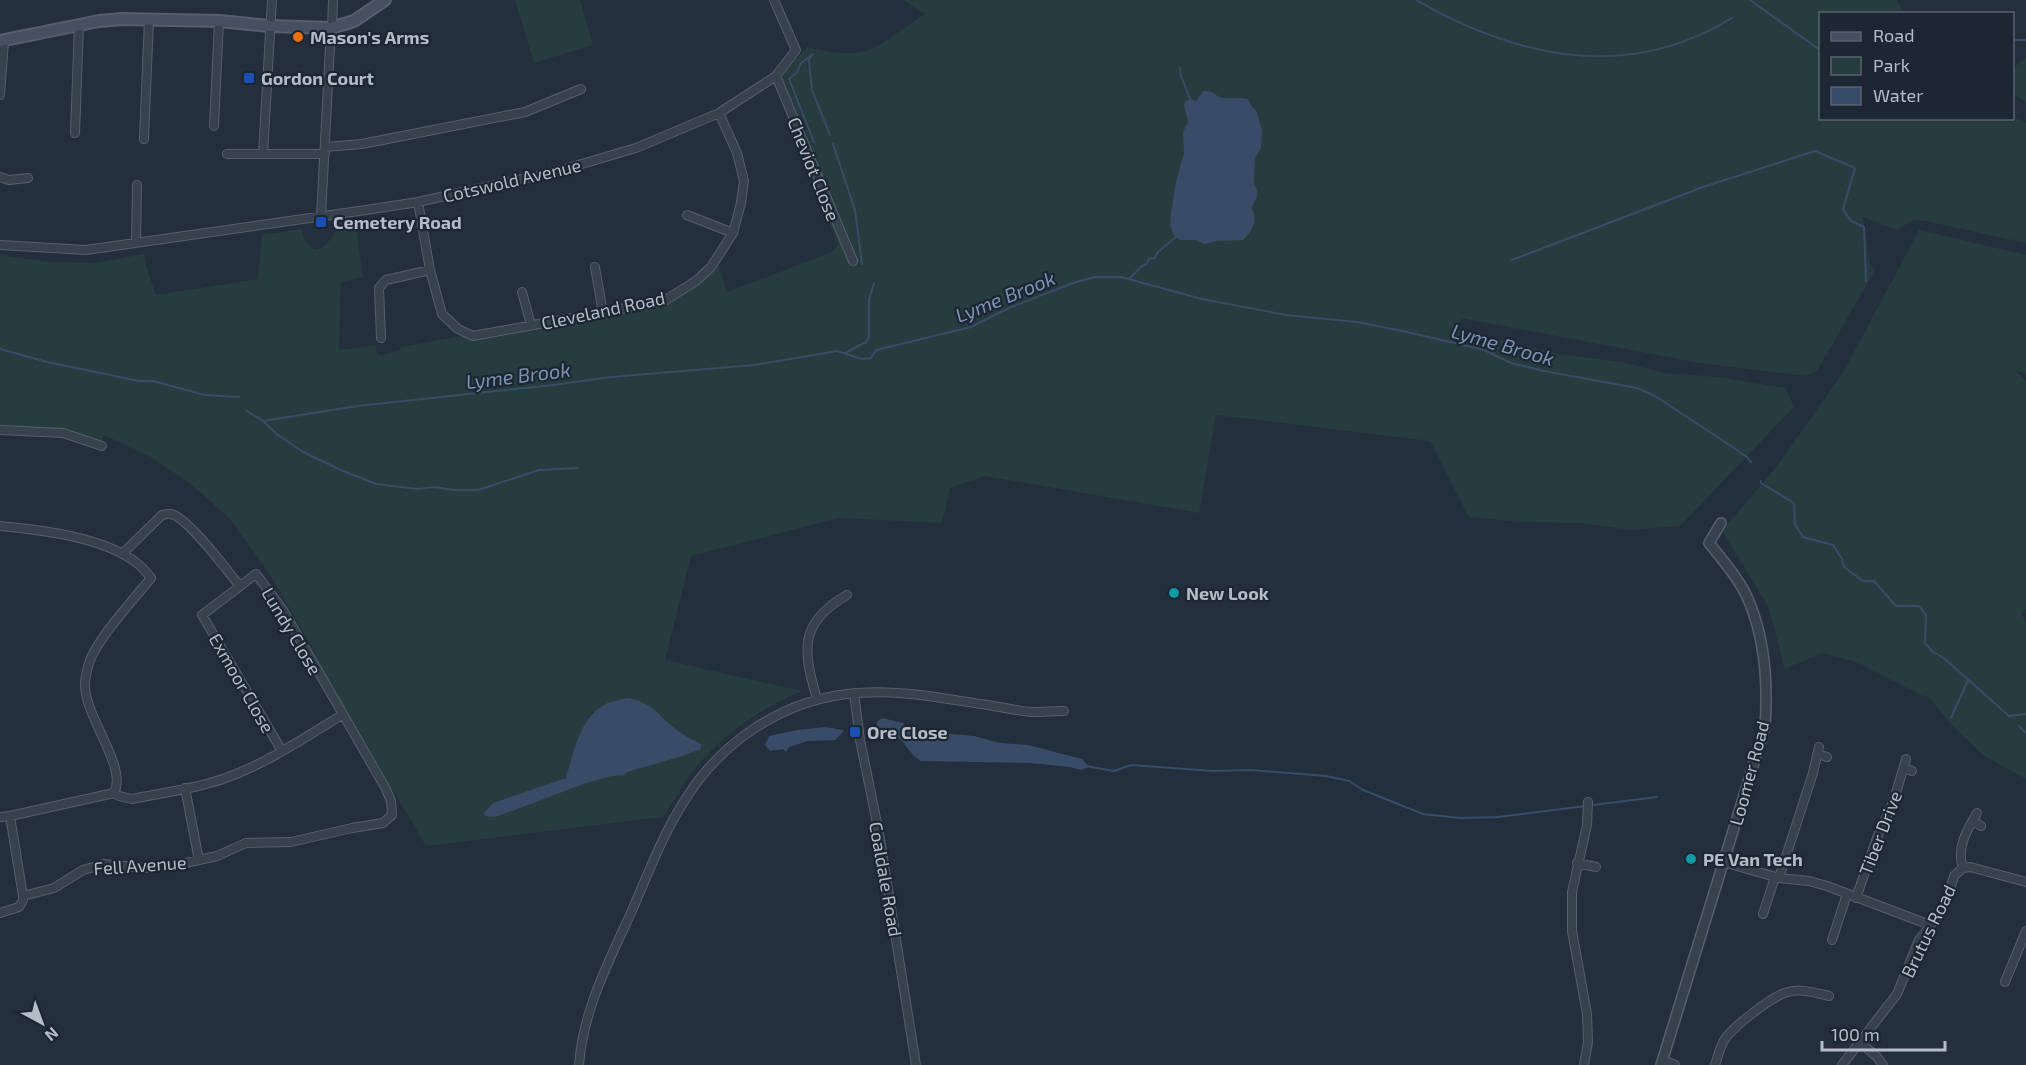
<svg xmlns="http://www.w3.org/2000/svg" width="2026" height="1065" font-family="'Exo 2',sans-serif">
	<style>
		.green { fill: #263c3f }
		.water { fill: #394c67 }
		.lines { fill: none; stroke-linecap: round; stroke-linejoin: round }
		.stream { stroke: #394c67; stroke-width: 2 }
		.minor-casing { stroke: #565f6c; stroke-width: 10 }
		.tertiary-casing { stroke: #565f6c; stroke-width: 12 }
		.secondary-casing { stroke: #565f6c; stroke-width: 14 }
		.minor { stroke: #38414e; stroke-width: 8 }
		.tertiary { stroke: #38414e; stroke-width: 9 }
		.secondary { stroke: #465061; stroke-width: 10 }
		.food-dot { fill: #e8710a; stroke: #1d2633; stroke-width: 2 }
		.transit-dot { fill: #1a4fb4; stroke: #1d2633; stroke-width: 2 }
		.culture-dot { fill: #0f9aa8; stroke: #1d2633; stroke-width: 2 }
		.labels { text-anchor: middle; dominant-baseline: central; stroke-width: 4.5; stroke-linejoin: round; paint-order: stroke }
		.poi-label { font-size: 18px; font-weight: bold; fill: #b4bcc9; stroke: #1d2633; text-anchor: start }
		.street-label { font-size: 18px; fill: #b4bcc9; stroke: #1d2633 }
		.water-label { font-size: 20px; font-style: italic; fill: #7c92b1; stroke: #1d2633 }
	</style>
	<rect width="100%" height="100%" fill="#242f3e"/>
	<path class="green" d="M515 0H580L593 45 534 63Z
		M904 0H1897L1904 13 1820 14V118H2012L2013 115 2026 123V243L1925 221 1914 220 1896 230 1863 217 1870 265 1875 270 1817 371 1807 376 1700 363 1461 318 1458 330 1560 354 1622 362 1664 373 1719 377 1785 388 1794 407 1680 526 1631 530 1580 523 1521 522 1469 517 1430 441 1216 415 1199 513 985 476 950 488 942 523 839 518 691 556 665 660 802 691C764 707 730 729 703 759 687 776 676 798 663 817L426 846 353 722 332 691 311 645 269 573 230 519 191 484 149 456 104 435 101 442 0 427V255L47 262 95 263 144 254 146 266 156 295 258 279 262 235 302 229 305 242C309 245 313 250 318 249 327 247 337 232 338 223L355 220 363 277 341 282 339 350 375 345 378 356 400 350V347L456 337 477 330 657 299 683 287 718 263 727 292 832 252 838 245 801 151 811 146 783 80 785 72 807 47C874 63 873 47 925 14Z
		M2026 58V102L2013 94 2012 69Z
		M1919 230 2026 255V374L2015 370 2026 381V609L2021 613 2026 622V779L1983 755 1947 720 1928 696H1923L1856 662 1822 653 1785 669 1768 606 1722 531 1778 465 1844 371Z"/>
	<path class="water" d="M1204 91C1212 90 1215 96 1223 98 1231 99 1239 97 1248 99L1252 107 1256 110 1262 130 1261 148 1255 158 1254 184 1257 190V197L1251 208C1259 220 1252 231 1243 240L1216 241 1205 244 1196 240H1180L1173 234 1170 225 1171 212 1176 182 1184 153 1183 132 1188 122 1184 106 1185 102 1190 99 1196 101Z
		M628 698C651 702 656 713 672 726 681 734 691 739 701 744V749L679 757 627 772 623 776C606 771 531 806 508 812 501 815 494 818 486 816L484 813 493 803 566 778C573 755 579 721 601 707 609 701 619 700 628 698Z
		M882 718 903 723 909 729 915 731 974 736 1000 743 1028 745 1082 759 1089 767 1081 770 1070 767 1029 763 921 761 914 756 901 740 877 727V722Z
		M826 727 843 730V732L835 740 808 741 789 747 786 752 783 749 770 751 765 745 769 736 797 730Z"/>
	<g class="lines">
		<path class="stream" d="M1416 0C1517 58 1628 82 1732 18
			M1750 0 1820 50
			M2012 40H2026
			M813 54 801 63 797 72 789 79 814 142
			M811 56 809 60 812 90 830 135
			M1180 68 1181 76 1190 99
			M833 144 855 210 862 264
			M1512 260 1703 187 1815 151 1855 168 1843 209 1851 221 1864 227 1866 281
			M1129 279 1142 266 1147 264 1149 259 1155 258 1157 253 1176 237
			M0 349 47 362 139 381H153L205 395 239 397
			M845 353 866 342 869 337V300L874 283
			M247 411 263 421 357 406 553 385 611 377 754 365 837 351 862 359 871 358 876 350 971 327 1009 308 1073 283 1095 277H1121L1202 299 1286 315 1357 322 1407 332 1484 350 1511 363 1544 371 1637 388 1655 396 1728 444 1747 457 1751 462
			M263 421 278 435 303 452 341 470 376 484 418 489 435 487 453 490H478L539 470 577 468
			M1761 481V483L1794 503 1795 524 1803 537 1833 545 1842 559 1844 567 1863 581H1874L1896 606H1919L1926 615 1925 643 1932 651 1945 659 2009 716 2026 714
			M1951 718 1968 680
			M2019 726 2026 733
			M1086 766 1114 771 1131 765 1213 771 1250 770 1326 776 1349 781 1363 790 1423 814 1460 818 1498 817 1657 797"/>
		<g class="minor-casing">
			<path id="minor" d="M332 28 333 0
				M776 76 853 261
				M0 95 4 41
				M214 126 219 21
				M75 133 79 25
				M144 139 149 19
				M325 147 362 144 525 112 581 89
				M227 154H325
				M263 154 272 0
				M0 177 9 180 28 178
				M418 202 430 270 442 314 458 329 473 336 664 301 696 281 711 267 733 233 741 203 744 181 737 153 719 113
				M687 215 733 233
				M321 216 331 28
				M136 243 137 185
				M0 245 86 250 366 210 418 202 558 171 636 148 719 113 776 76 796 50 774 0
				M595 267 603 313
				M522 292 531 325
				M381 338 379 288 386 280 430 270
				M0 430 63 433 102 446
				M0 526C41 530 105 537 138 564 143 568 147 573 151 578 134 599 97 639 89 663 87 670 85 679 85 685 85 718 128 767 114 793
				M122 554 162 515C163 515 170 513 171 514 188 517 228 572 240 586
				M854 693 860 740 879 833 916 1065
				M817 699C803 651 798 623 847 595
				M1817 754 1827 757
				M1904 768 1912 771
				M114 793 119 796 132 799C162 793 194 789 223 779 266 764 304 738 342 715
				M10 816 23 896 54 888 83 870 104 864 146 868 171 866 199 860 185 788
				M0 817 10 816 114 793
				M1973 821 1981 826
				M199 860 217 856 246 843 291 842 352 828 383 823 392 815 391 801 386 789 283 610 256 574 202 615 282 751
				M1723 862 1779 878 1809 881 1827 886 1930 925
				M1577 863 1596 867
				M1963 868 1970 867 2026 882
				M1779 878 1813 773 1819 747
				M1856 898 1877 838 1894 800 1906 759
				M0 913 19 907 23 900V896
				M1763 914 1775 877
				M1832 940 1847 894
				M2005 982 2026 931
				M1860 1042 1877 1057 1883 1065
				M1662 1060 1675 1065
				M579 1065C583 1011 608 963 630 915 647 877 662 835 685 800 720 743 780 702 847 694 893 688 942 698 987 705 1002 707 1017 711 1032 712 1043 712 1053 711 1064 711
				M1584 1065 1588 1042 1587 1014 1572 931V892L1587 825 1588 802
				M1715 1065C1718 1057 1720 1046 1725 1039 1733 1027 1773 995 1788 992 1801 988 1815 993 1829 996
				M1842 1065 1897 994 1919 940 1941 912 1947 899 1954 876 1963 868C1956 848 1967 830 1977 813"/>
		</g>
		<g class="tertiary-casing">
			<path id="tertiary" d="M1661 1065 1765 727C1768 686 1766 644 1750 604 1742 582 1724 562 1709 543L1721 523"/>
		</g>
		<g class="secondary-casing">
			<path id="secondary" d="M0 41 99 21 122 19 219 21 270 26 331 28 354 21 385 0"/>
		</g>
		<use href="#minor" class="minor"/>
		<use href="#tertiary" class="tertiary"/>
		<use href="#secondary" class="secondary"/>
	</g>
	<circle class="food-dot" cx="298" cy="37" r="6"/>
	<g class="transit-dot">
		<rect x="243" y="72" width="12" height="12" rx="3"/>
		<rect x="315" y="216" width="12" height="12" rx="3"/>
		<rect x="849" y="726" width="12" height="12" rx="3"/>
	</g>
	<g class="culture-dot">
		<circle cx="1174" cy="593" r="6"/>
		<circle cx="1691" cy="859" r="6"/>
	</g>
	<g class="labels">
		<g class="poi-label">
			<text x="310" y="37">Mason's Arms</text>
			<text x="261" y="78">Gordon Court</text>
			<text x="333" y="222">Cemetery Road</text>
			<text x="1186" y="593">New Look</text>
			<text x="867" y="732">Ore Close</text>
			<text x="1703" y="859">PE Van Tech</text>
		</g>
		<g class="street-label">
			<text transform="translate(814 169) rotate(68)">Cheviot Close</text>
			<text transform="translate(512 180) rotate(-13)">Cotswold Avenue</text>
			<text transform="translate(603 310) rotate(-12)">Cleveland Road</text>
			<text transform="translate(292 631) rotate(59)">Lundy Close</text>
			<text transform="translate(242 683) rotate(60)">Exmoor Close</text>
			<text transform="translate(1749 773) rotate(-75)">Loomer Road</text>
			<text transform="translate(1880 833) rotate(-69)">Tiber Drive</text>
			<text transform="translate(140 865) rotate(-4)">Fell Avenue</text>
			<text transform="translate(886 879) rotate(80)">Coaldale Road</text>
			<text transform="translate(1928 931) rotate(-64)">Brutus Road</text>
		</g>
		<g class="water-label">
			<text transform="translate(1005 296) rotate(-22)">Lyme Brook</text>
			<text transform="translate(1503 344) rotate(16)">Lyme Brook</text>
			<text transform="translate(518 375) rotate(-7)">Lyme Brook</text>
		</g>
	</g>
	<rect x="1819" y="12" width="195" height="108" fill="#1d2633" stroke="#59626f" stroke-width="1.5"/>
	<rect x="1831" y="32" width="30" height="9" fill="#465061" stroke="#59626f" stroke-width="1.5"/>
	<text x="1873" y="42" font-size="18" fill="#b4bcc9">Road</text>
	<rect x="1831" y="57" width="30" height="18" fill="#263c3f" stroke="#59626f" stroke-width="1.5"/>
	<text x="1873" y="72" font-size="18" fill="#b4bcc9">Park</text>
	<rect x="1831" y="87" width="30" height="18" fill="#394c67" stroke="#59626f" stroke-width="1.5"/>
	<text x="1873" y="102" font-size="18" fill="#b4bcc9">Water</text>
	<g transform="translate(42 1023) rotate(139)" stroke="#1d2633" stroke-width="4.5" paint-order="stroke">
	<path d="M0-4.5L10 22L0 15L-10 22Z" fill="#b4bcc9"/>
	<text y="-9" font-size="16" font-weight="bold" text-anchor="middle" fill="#b4bcc9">N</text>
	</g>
	<path d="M1822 1041v9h123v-9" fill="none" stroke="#b4bcc9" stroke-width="3"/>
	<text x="1831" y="1041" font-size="18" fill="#b4bcc9" stroke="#1d2633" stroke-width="4.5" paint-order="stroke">100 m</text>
</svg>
